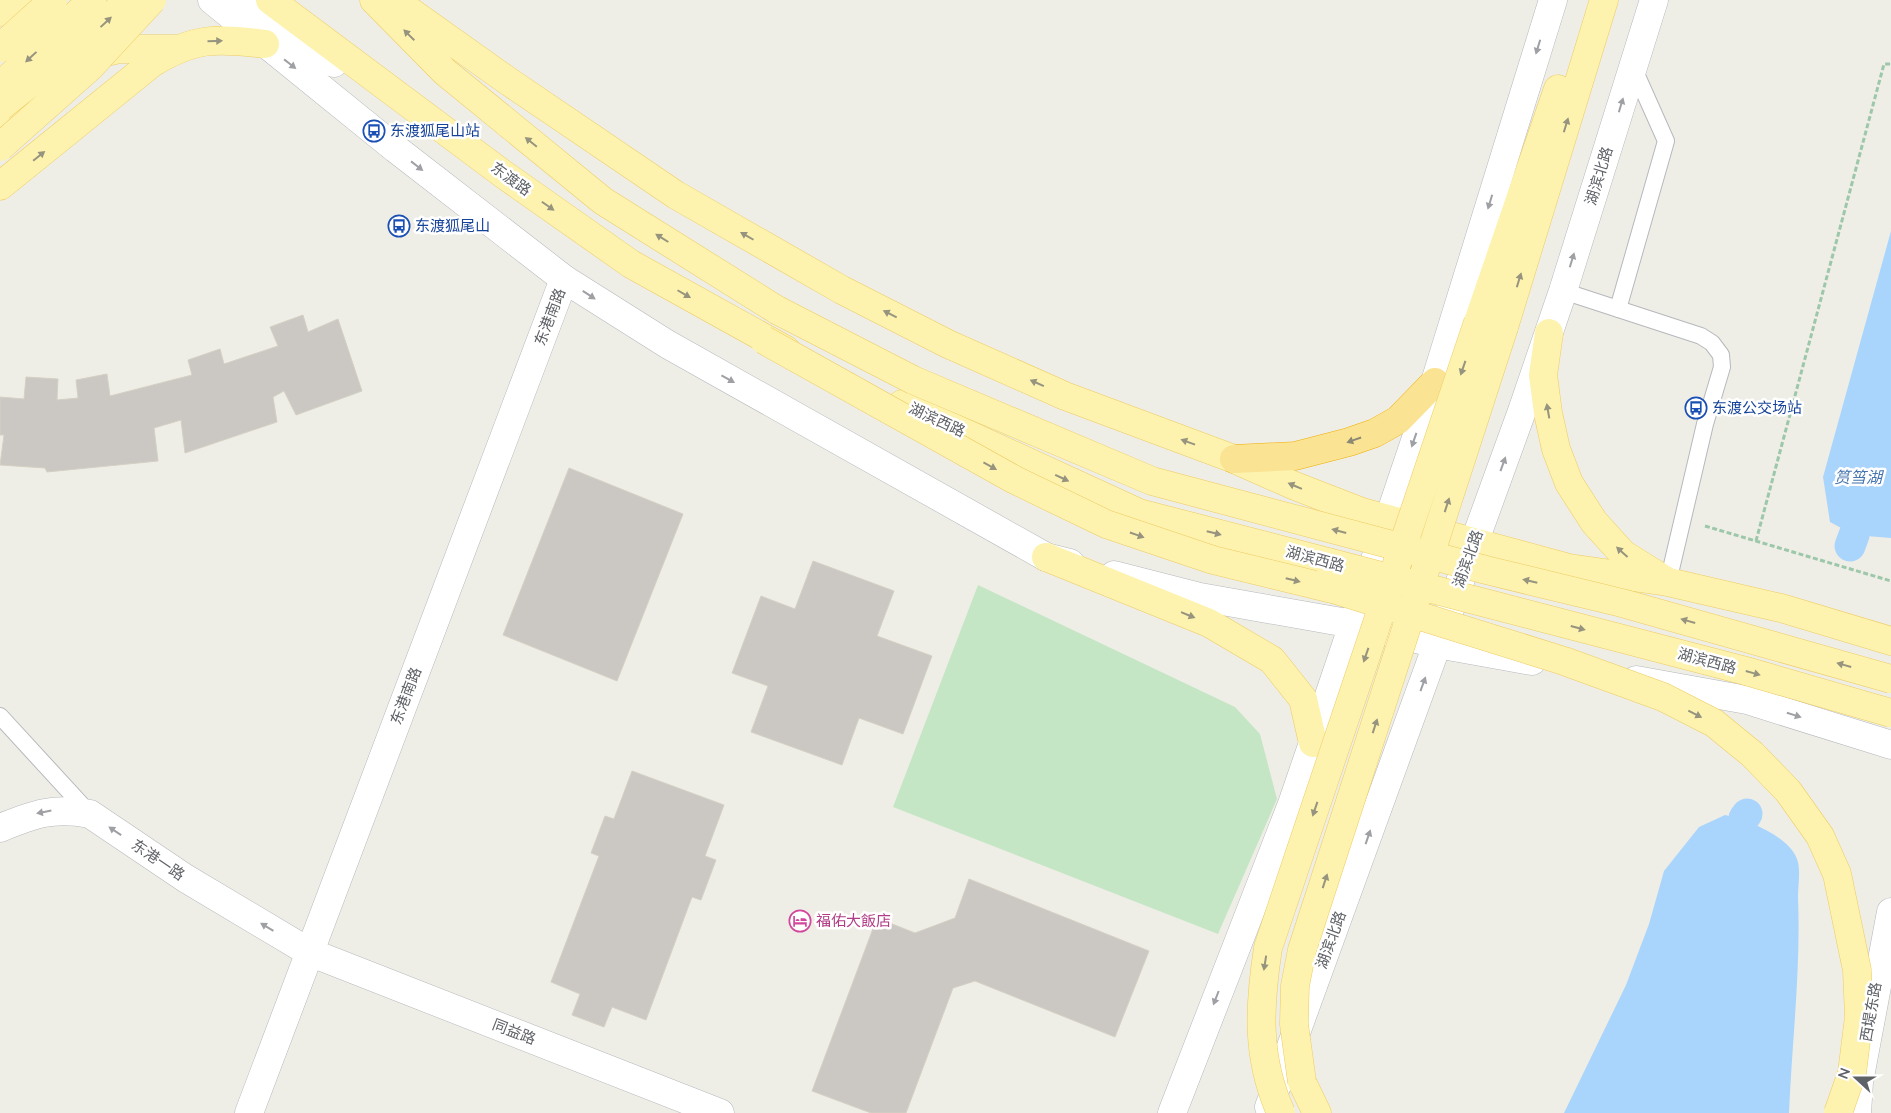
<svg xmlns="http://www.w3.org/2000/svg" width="1891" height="1113" font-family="'Nunito Sans','Noto Sans SC',sans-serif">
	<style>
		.green { fill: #c4e6c5 }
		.water { fill: #a9d5fd }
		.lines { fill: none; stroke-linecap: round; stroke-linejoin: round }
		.canal { stroke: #a9d5fd; stroke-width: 31 }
		.building { fill: #cbc8c3; stroke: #d4d0c4 }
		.lane-casing { stroke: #b6b8bc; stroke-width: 18 }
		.street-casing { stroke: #b6b8bc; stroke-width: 29 }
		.secondary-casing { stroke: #b5b8bd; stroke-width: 29 }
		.primary-casing { stroke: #eecb61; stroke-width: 29 }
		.highway-casing { stroke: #efaf07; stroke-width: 29 }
		.path { stroke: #9dc7aa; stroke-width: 3; stroke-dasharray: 5 2.5; stroke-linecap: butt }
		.lane { stroke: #fff; stroke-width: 16 }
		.street { stroke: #fff; stroke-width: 28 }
		.secondary { stroke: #fff; stroke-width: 28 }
		.primary { stroke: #fdf3ae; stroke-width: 28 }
		.highway { stroke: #fae393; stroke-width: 28 }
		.primary-bridge-casing { stroke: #eecb61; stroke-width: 29; stroke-linecap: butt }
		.primary-bridge { stroke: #fdf3ae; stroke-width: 28 }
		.oneway { fill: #96947f }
		.oneway2 { fill: #9ea0a3 }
		.oneway3 { fill: #8d8874 }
		.labels { text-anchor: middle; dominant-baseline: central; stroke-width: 5; stroke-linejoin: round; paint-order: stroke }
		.transit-label { font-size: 15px; fill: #164399; stroke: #fff; text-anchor: start }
		.street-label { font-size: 15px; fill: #5e6166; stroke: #fff }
		.hotel-label { font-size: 15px; fill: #b23c85; stroke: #fff; text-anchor: start }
		.water-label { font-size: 16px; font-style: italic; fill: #4575af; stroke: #fff }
	</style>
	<rect width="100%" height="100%" fill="#efeee6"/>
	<path class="green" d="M978 585 1235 707 1260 734 1277 799 1218 934 893 807Z"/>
	<path class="water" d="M1891 231V538L1854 535 1830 522 1823 477Z
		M1725 815C1746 819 1789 836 1797 859 1801 869 1798 886 1798 897 1801 969 1792 1041 1789 1113H1564L1626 985 1649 924 1664 871 1699 827Z"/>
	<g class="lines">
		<path class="canal" d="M1850 546 1854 535
			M1744 818 1747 814"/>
	</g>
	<path class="building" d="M303 315 308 332 338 319 362 391 296 415 284 391 273 397 277 422 185 453 181 420 154 428 158 461 47 472 45 468 0 465 4 435H0V397L24 399 26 377 58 379 57 400 78 398 76 380 107 374 110 396 192 375 188 360 220 349 224 364 278 346 270 327Z
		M569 468 683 514 617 681 503 635Z
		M813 561 894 591 877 636 932 656 903 734 859 718 842 765 751 732 768 686 732 673 761 596 795 609Z
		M632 771 724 805 705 856 716 860 701 900 692 897 646 1020 612 1007 604 1027 572 1015 580 994 551 982 599 856 591 853 605 816 614 819Z
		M969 879 1149 951 1115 1037 975 981 953 988 906 1113H871L812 1091 877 918 915 933 955 918Z"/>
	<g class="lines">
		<g class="lane-casing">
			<path id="lane" d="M1563 291 1701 336 1712 343 1721 355 1722 367 1705 424 1668 582
				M1618 309 1666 141 1633 67
				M0 716 90 814"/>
		</g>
		<g class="street-casing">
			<path id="street" d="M0 828C34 814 53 807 90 814L185 878 309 952 720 1113
				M249 1113 564 279"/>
		</g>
		<g class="secondary-casing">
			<path id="secondary" d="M212 0 396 149 564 279 667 344 1046 557 1070 563
				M240 0 334 63
				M1114 575 1200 597 1353 624 1437 644 1532 661
				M1636 680 1747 700 1891 745
				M1269 1107 1522 411 1563 291 1654 0
				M1172 1113 1292 804 1313 743 1435 382 1553 0
				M1857 1113 1859 1082 1891 912"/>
		</g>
		<g class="primary-casing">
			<path id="primary" d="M270 0 503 174 631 264 786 350
				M374 0 445 72 603 201 777 310
				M394 0 508 81 676 195 842 290 948 344 1065 396 1234 459 1295 486 1362 512 1569 568 1668 582
				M0 12C21 2 40 12 56 26
				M88 56 119 49H176
				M0 124 36 95
				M0 186 152 63C195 37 216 38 265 44
				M1478 322 1558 89
				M1504 327 1604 0
				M1549 333 1543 375 1548 413 1556 449 1569 483 1594 522 1623 554 1668 582 1781 608 1891 641
				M902 404 1139 513 1328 562
				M1046 557 1209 623 1272 660 1303 699 1313 743
				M1302 1082 1317 1113"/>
		</g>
		<g class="highway-casing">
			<path id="highway" d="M1234 459 1295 456 1349 442 1375 433 1398 420 1435 382"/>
		</g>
		<path class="path" d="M1705 526 1891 581
			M1756 541 1884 64H1891"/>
		<use href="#lane" class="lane"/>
		<use href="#street" class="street"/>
		<use href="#secondary" class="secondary"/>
		<use href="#primary" class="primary"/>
		<use href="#highway" class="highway"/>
		<g class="primary-bridge-casing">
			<path id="primary-bridge" d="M0 48 53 0
				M0 86 92 0
				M0 107 101 26 128 0
				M0 147 90 67 152 0
				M777 310 913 380 1152 481 1486 570 1622 603 1891 679
				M764 340 1015 480 1106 524 1213 560 1336 590 1564 661 1663 697 1714 723 1752 754 1788 791 1820 836 1837 874 1857 970 1859 1017 1852 1073 1838 1113
				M1328 562 1746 671 1891 713
				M1302 1082 1294 1024 1295 986 1302 950 1504 327
				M1281 1113C1256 1057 1259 1007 1268 948L1478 322"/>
		</g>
		<use href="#primary-bridge" class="primary-bridge"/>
	</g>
	<defs><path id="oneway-solid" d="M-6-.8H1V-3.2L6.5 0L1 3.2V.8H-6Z" transform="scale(1.25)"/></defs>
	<g class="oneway">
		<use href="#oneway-solid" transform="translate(106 22) rotate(-43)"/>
		<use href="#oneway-solid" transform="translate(409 35) rotate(-135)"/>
		<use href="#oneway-solid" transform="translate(215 41) rotate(-1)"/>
		<use href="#oneway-solid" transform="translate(31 57) rotate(137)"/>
		<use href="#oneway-solid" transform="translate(1566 125) rotate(-73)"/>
		<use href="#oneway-solid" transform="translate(531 142) rotate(-141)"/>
		<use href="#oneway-solid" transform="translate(39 156) rotate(-39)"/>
		<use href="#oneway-solid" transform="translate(548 206) rotate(35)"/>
		<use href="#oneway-solid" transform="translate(747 236) rotate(-150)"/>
		<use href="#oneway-solid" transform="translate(662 238) rotate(-148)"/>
		<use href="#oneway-solid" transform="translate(1519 280) rotate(-73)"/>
		<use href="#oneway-solid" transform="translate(684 294) rotate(30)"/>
		<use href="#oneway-solid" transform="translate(890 314) rotate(-153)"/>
		<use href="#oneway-solid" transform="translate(1463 368) rotate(109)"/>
		<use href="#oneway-solid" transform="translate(1037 383) rotate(-156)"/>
		<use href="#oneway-solid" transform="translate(1548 411) rotate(-100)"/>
		<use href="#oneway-solid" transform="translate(1188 442) rotate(-160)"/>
		<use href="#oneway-solid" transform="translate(990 466) rotate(29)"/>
		<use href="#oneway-solid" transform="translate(1062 478) rotate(25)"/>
		<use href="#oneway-solid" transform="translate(1295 486) rotate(-157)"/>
		<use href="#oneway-solid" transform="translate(1447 505) rotate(-72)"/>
		<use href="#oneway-solid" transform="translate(1339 531) rotate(-165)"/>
		<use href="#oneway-solid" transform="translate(1214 533) rotate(14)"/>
		<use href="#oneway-solid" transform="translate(1137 535) rotate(19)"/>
		<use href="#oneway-solid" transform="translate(1622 552) rotate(-138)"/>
		<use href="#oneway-solid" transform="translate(1293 580) rotate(14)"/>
		<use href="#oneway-solid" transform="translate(1530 581) rotate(-167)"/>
		<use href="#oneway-solid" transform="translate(1188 615) rotate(22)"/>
		<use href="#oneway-solid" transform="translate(1688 621) rotate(-164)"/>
		<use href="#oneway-solid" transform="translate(1578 628) rotate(15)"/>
		<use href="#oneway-solid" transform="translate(1366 655) rotate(109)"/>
		<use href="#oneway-solid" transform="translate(1844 665) rotate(-164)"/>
		<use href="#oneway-solid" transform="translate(1753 673) rotate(16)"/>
		<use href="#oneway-solid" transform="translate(1695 714) rotate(27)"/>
		<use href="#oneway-solid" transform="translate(1375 726) rotate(-72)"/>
		<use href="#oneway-solid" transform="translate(1315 809) rotate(109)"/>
		<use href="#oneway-solid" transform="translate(1325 881) rotate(-72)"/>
		<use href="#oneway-solid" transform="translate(1265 963) rotate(99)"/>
	</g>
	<g class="oneway2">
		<use href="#oneway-solid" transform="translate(1538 47) rotate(107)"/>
		<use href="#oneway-solid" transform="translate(290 64) rotate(38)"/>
		<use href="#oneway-solid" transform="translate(1621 105) rotate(-73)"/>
		<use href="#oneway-solid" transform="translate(417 166) rotate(38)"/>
		<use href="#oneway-solid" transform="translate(1490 202) rotate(107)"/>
		<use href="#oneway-solid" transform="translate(1572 260) rotate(-73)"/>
		<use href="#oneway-solid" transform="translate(589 295) rotate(33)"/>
		<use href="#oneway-solid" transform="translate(728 379) rotate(29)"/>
		<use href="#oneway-solid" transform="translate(1414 440) rotate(109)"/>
		<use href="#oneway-solid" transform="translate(1503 464) rotate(-70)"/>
		<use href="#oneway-solid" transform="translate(1423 684) rotate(-70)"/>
		<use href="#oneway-solid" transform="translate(1794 715) rotate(17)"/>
		<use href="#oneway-solid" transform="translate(44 812) rotate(169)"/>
		<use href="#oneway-solid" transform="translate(115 831) rotate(-146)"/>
		<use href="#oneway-solid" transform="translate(1368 837) rotate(-71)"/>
		<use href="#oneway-solid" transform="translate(267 927) rotate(-149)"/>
		<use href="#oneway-solid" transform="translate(1216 998) rotate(111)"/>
	</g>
	<use class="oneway3" href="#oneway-solid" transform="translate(1354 440) rotate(161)"/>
	<defs>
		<g id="bus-ring" transform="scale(1.125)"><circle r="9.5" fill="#fff" stroke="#1a4fb4" stroke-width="1.5"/><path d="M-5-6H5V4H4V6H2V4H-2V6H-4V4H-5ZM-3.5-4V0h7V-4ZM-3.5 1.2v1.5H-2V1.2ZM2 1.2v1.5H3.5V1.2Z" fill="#1a4fb4"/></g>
		<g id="hotel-ring" transform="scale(1.125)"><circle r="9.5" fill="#fff" stroke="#d1479c" stroke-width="1.5"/><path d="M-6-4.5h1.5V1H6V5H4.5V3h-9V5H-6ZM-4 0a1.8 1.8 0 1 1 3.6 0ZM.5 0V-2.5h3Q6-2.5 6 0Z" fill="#d1479c"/></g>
	</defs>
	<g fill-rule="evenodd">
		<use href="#bus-ring" x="374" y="131"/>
		<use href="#bus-ring" x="399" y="226"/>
		<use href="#bus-ring" x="1696" y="408"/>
		<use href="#hotel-ring" x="800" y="921"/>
	</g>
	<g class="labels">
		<g class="transit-label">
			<text x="390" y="131">东渡狐尾山站</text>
			<text x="415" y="226">东渡狐尾山</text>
			<text x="1712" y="408">东渡公交场站</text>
		</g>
		<g class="street-label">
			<text transform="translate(1599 176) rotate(-73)">湖滨北路</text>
			<text transform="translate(511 179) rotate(36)">东渡路</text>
			<text transform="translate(550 317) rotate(-69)">东港南路</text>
			<text transform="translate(937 420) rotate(25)">湖滨西路</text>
			<text transform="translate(1315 559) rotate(15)">湖滨西路</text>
			<text transform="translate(1468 559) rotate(-70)">湖滨北路</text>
			<text transform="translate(1707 661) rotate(15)">湖滨西路</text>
			<text transform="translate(406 696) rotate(-69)">东港南路</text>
			<text transform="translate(158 860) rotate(34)">东港一路</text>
			<text transform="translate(1331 940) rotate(-70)">湖滨北路</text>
			<text transform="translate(1871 1012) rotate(-80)">西堤东路</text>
			<text transform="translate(514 1032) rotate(21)">同益路</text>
		</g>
		<g class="hotel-label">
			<text x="816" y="921">福佑大飯店</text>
		</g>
		<g class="water-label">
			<text x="1858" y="478">筼筜湖</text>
		</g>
	</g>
	<g transform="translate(1856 1078) rotate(291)" stroke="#ffffff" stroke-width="4" paint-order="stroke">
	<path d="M0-4L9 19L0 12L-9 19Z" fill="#5e6166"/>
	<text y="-8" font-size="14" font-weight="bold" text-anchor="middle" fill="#5e6166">N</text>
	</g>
</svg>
